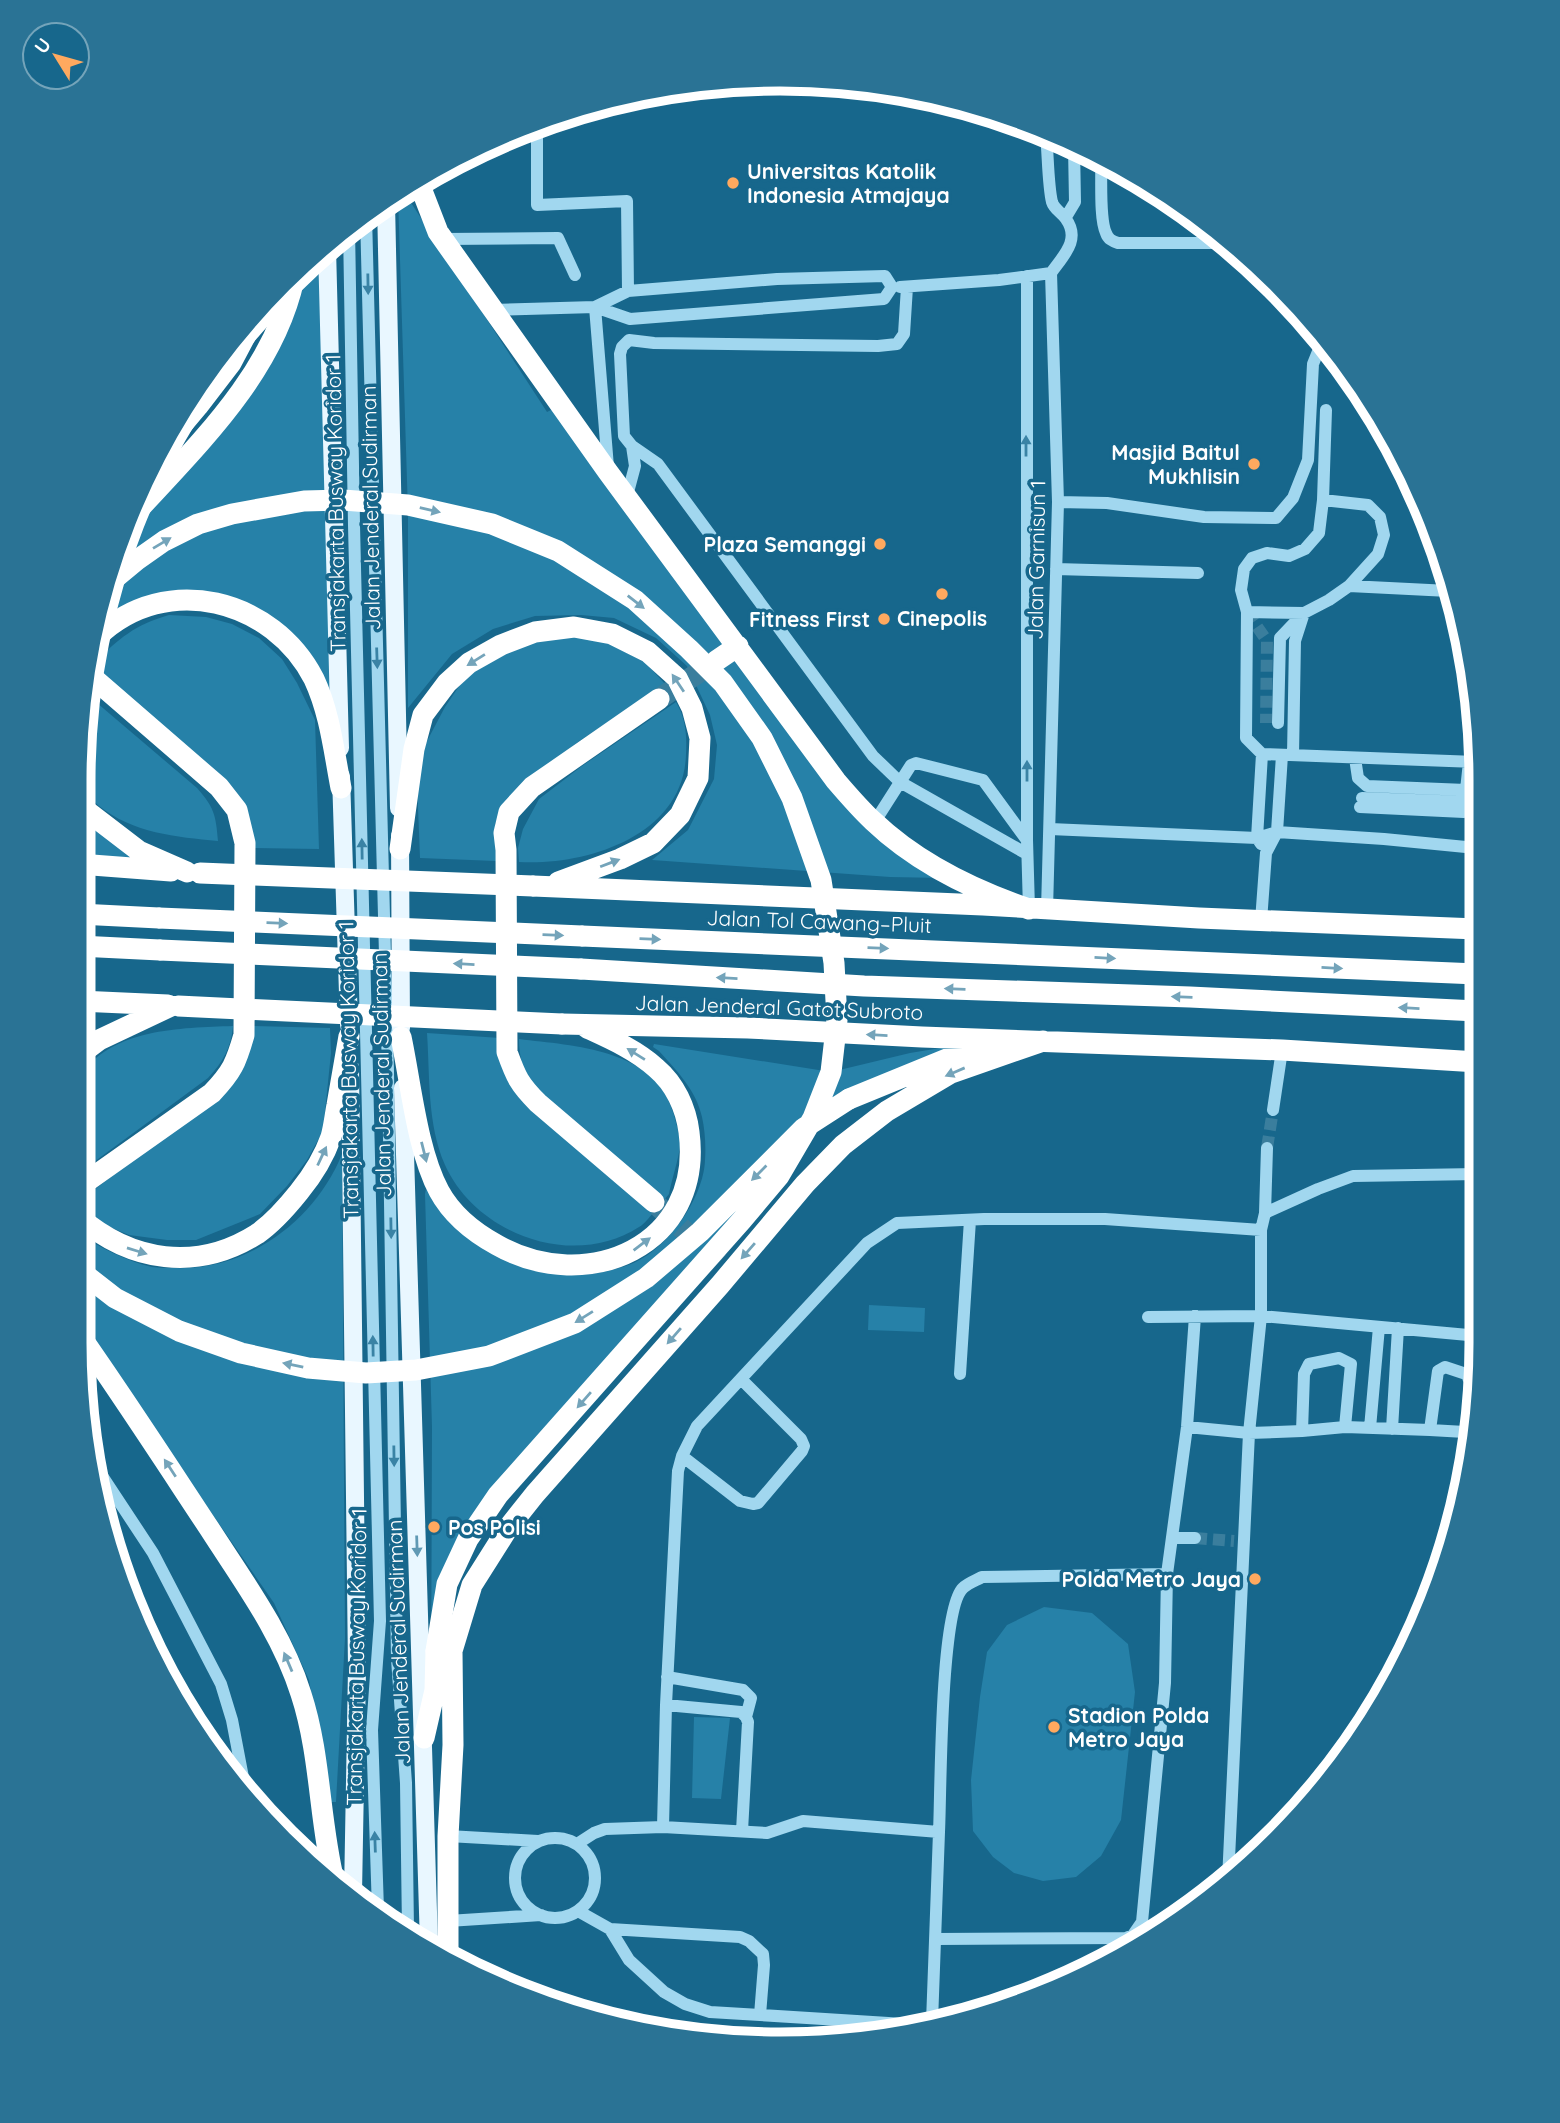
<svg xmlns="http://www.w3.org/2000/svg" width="1560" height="2123" font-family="Quicksand,sans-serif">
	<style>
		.green { fill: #2681a8 }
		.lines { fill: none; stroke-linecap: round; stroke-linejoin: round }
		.minor-tunnel { stroke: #3a7e9d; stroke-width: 12; stroke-dasharray: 12 6; stroke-linecap: butt }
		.highway-tunnel { stroke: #3a7e9d; stroke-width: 21; stroke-dasharray: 21 10; stroke-linecap: butt }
		.minor { stroke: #a1d7ef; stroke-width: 12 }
		.major { stroke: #e9f7ff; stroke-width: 18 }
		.highway { stroke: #fff; stroke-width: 21 }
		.highway-bridge { stroke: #fff; stroke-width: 21 }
		.oneway { fill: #3a83a5 }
		.oneway2 { fill: #74a4ba }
		.oneway3 { fill: #6099b4 }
		.poi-dot { fill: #ffa95f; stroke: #17678c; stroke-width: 2.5 }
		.labels { text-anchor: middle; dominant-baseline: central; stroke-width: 7; stroke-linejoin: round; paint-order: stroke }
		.poi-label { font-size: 21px; font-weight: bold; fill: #fff; stroke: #17678c; text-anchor: end }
		.street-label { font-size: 21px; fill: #fff; stroke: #17678c }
		.rim { fill: none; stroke: #fff; stroke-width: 9 }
	</style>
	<rect width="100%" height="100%" fill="#17678c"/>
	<path class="green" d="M404 192 547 412 561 405 836 781 943 878 890 877 652 860 688 830 714 779 717 745 710 715 687 666 656 638 614 618 581 615 535 616 493 629 452 654 408 708V512L398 196Z
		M327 248 340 682 329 722 274 629 179 600 98 636 103 599 130 519 218 421 294 279Z
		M169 615 206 617 232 624 259 638 282 659 297 683 315 720 319 849 253 848 247 814 93 668 94 663C120 638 134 625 169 615Z
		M571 636 604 641 646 663 665 684 578 742 523 786 502 808 495 824 496 861 420 858 417 782 426 743 445 707 466 676 533 639Z
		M90 697 197 788C214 807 216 815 218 841 176 837 133 833 99 806 91 800 85 789 79 781Z
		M676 702C686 719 687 736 686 754 684 836 586 866 519 862L518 848 523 829 539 799 582 766Z
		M79 805 187 872 79 864Z
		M233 1026C231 1048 223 1062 208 1078L79 1173V1078C110 1028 181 1028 233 1026Z
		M254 1026 330 1028 331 1053 323 1131 307 1160 287 1186 260 1214 196 1240H167L129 1235 100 1223 79 1205V1201L222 1094Z
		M427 1033 500 1038 501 1051 654 1212C649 1217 645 1224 639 1227 573 1270 476 1234 445 1165 427 1124 430 1077 427 1033Z
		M519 1039C574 1046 656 1048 674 1115 676 1124 681 1137 680 1146 678 1162 672 1178 669 1194L664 1200 534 1087C523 1072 519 1057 519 1039Z
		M995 1039 809 1125 498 1495 447 1585 431 1709 432 1427 425 1194 426 1189C457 1214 477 1249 515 1264 551 1279 595 1278 631 1264 666 1251 704 1198 705 1160 706 1147 705 1130 702 1117 696 1090 677 1071 659 1051L653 1047 654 1044 831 1072 910 1053Z
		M342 1154 345 1638 336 1802H330L309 1680 274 1603 79 1322V1234C101 1248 126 1261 152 1267 159 1268 167 1268 174 1268 247 1271 315 1221 342 1154Z
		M869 1305 925 1308 924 1332 868 1330Z
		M1044 1607 1092 1613 1128 1644 1135 1692 1121 1820 1101 1856 1076 1877 1043 1881 1014 1873 993 1857 973 1831 971 1780 980 1697 987 1652 1007 1625Z
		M694 1717 730 1718 721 1799 692 1798Z"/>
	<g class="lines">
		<path class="minor-tunnel" d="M1247 612 1267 641 1266 723
			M1267 1148 1273 1110
			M1195 1538 1234 1541"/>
		<path class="highway-tunnel" d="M659 699 716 661
			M658 1206 721 1265"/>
		<path class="minor" d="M537 126V205L627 201 628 291
			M1046 134C1048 153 1048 186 1052 202 1054 209 1062 213 1066 219 1081 240 1063 256 1051 273L1058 502 1047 910
			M1101 159C1102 176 1099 219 1106 233 1108 239 1112 241 1118 243H1228
			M366 215 388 1072 397 1659 406 1783 408 1930
			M1066 217 1075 202 1074 147
			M349 228 354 525 380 1621 372 1730 378 1910
			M443 239 558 238 575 275
			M1027 276V840L1029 909
			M900 287 999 280 1051 273
			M907 287 904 334 897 344 878 346 654 343 629 340 622 347 620 354 624 436 632 446 658 464 873 756 900 782 1027 854
			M595 307 628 291 777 279 885 276 892 287
			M595 307 608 467
			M493 310 595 307 630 319 884 299 892 287
			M1326 410 1323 500 1319 533 1305 549 1289 556 1267 553 1252 558 1244 569 1241 590 1247 612 1246 738 1262 754 1476 762
			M627 496 635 466 632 446
			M1058 502 1107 503 1204 517 1276 518 1293 498 1308 460 1313 364 1323 339
			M1056 569 1198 573
			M1349 586 1449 591
			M1247 612 1304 613 1329 600 1349 586 1378 554 1384 535 1380 517 1368 505 1323 500
			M1278 723 1280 638 1301 616
			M1293 755 1295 641 1304 613
			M1355 758 1358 778 1367 786 1466 790 1469 762
			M1362 798 1465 802
			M1360 807 1464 812 1466 790
			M874 823 911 765 916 763 983 780 1026 839
			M1050 829 1257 838 1277 832 1384 839 1476 848
			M1261 844 1257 838 1262 754
			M1261 921 1266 853 1277 832 1282 755
			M1273 1110 1282 1050
			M1265 1213 1318 1189 1353 1176 1478 1174
			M1148 1317 1261 1316V1230L1265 1213 1267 1148
			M960 1374 970 1220
			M1187 1427 1249 1433 1261 1316 1479 1336
			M1345 1427 1430 1430 1438 1371 1445 1367 1466 1374 1470 1381 1471 1428 1465 1432 1430 1430
			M1370 1428 1379 1327
			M1392 1429 1398 1328
			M682 1456 740 1501 753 1504 758 1503 802 1451 804 1446 801 1439 741 1379
			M95 1465 153 1553 221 1684 232 1720 245 1788
			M1172 1538H1195
			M667 1677 743 1690 751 1698 746 1717
			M666 1705 678 1471 682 1456 697 1426 867 1243 897 1223 984 1219H1105L1261 1230
			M663 1827 666 1705 741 1712 746 1717 748 1722 742 1831
			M939 1832C941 1792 940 1609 963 1588 968 1583 977 1580 982 1577L1167 1574
			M448 1836 538 1841
			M515 1878a40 40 0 1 1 80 0a40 40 0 1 1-80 0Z
			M577 1844 594 1833 605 1829 663 1827 767 1833 803 1821 939 1832 932 2022
			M304 1855 327 1851
			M1228 1880 1249 1433 1302 1431 1304 1374 1309 1364 1339 1358 1351 1364 1345 1427 1302 1431
			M578 1911 610 1929 740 1937 749 1941 763 1954 764 1965 760 2015 920 2025
			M448 1921 541 1915
			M610 1929 629 1960 664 1992 685 2004 710 2012 760 2015
			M936 1939 1126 1938 1133 1935 1142 1922 1165 1683 1167 1574 1187 1427 1195 1316"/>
		<path class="major" d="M386 203 399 808
			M327 248 340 748
			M341 776 349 1025
			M400 836 401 1028
			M350 1067 357 1669 353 1894
			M403 1088 429 1945"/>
		<path class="highway" d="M419 183 438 232 608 472 836 781C848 795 860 809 873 821 917 863 973 890 1029 909
			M172 437 198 406 231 363 257 314
			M129 520C193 449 273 376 294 279
			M98 636C166 571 273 599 314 679 330 713 334 752 341 788
			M716 661 738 646
			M79 805 139 851 187 872
			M400 849 414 749 423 715 447 683 469 663 501 645 535 632 574 627 612 634 648 652 677 678 692 708 700 738 698 778 680 815 653 843 620 859 558 882
			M79 864 171 871
			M533 886 983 905 1199 918 1477 929
			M79 914 159 918
			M582 936 1477 974
			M79 946 160 950
			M581 969 864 986 1190 997 1477 1011
			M79 1001 168 1005
			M562 1024 748 1028 922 1037 1282 1050 1478 1062
			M401 1037C411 1084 417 1150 439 1191 452 1215 475 1233 497 1245 587 1296 704 1246 689 1132 686 1108 675 1084 656 1068 636 1050 611 1039 587 1028
			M79 1055 99 1040 171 1006
			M849 1099 986 1043
			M79 1187 212 1093C232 1072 236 1063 244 1035L245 843 237 810 219 787 92 677
			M654 1202 538 1103C519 1084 516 1077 507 1052L506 850 504 833 509 812 532 787 659 699
			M79 1217C131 1262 197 1272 257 1234 273 1223 287 1207 299 1192 312 1176 324 1157 331 1137 334 1127 335 1115 337 1105 341 1082 345 1059 349 1036
			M79 1334C124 1398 166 1463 209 1528 243 1581 282 1633 301 1694 321 1755 319 1820 334 1881
			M424 1738 435 1690 436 1651
			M448 1958V1836L453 1745 452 1651 472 1585 508 1528 535 1494 720 1285 805 1184 843 1145 887 1111 951 1073 1043 1041"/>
		<path class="highway-bridge" d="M108 584 137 560 164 541 198 524 232 514 304 501 343 500 408 505 492 524 558 551 635 600 689 649 723 683 762 738 792 798 821 880 834 963 837 1020 831 1072 813 1118 779 1176 742 1220 498 1495 468 1539 447 1584 436 1651
			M200 873 533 886
			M159 918 582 936
			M160 950 581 969
			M178 1006 562 1024
			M79 1270 115 1298 179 1331 241 1353 308 1368 366 1373 416 1370 489 1356 575 1323 646 1278 700 1232 804 1128 849 1099"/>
	</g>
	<defs><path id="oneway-solid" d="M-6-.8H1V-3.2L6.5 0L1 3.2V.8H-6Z" transform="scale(1.75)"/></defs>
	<g class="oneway">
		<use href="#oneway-solid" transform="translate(368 284) rotate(89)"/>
		<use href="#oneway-solid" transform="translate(1026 446) rotate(-90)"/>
		<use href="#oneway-solid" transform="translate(377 658) rotate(88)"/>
		<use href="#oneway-solid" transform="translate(1027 771) rotate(-90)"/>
		<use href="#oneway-solid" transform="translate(362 849) rotate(-91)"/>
		<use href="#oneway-solid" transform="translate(391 1228) rotate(89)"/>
		<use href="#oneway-solid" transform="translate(373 1346) rotate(-91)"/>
		<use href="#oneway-solid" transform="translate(394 1456) rotate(89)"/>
		<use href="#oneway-solid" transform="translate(375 1842) rotate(-92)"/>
	</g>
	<g class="oneway2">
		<use href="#oneway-solid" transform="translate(430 510) rotate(13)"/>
		<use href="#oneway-solid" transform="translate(162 543) rotate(-31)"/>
		<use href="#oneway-solid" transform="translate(636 602) rotate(38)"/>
		<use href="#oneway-solid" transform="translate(476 660) rotate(148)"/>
		<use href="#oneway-solid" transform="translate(678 683) rotate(-124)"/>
		<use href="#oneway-solid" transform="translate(610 863) rotate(-21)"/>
		<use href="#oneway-solid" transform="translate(277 923) rotate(2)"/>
		<use href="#oneway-solid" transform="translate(553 935) rotate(2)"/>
		<use href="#oneway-solid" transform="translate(650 939) rotate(2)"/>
		<use href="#oneway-solid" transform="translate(878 948) rotate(2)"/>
		<use href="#oneway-solid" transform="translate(1105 958) rotate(3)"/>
		<use href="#oneway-solid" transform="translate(464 964) rotate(-177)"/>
		<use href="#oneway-solid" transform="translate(1332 968) rotate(3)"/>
		<use href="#oneway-solid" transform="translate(727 978) rotate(-177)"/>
		<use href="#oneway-solid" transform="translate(955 989) rotate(-178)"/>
		<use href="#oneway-solid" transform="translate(1182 997) rotate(-178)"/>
		<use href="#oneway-solid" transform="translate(1409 1008) rotate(-177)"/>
		<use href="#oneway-solid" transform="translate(877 1035) rotate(-177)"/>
		<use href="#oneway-solid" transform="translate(636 1054) rotate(-148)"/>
		<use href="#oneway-solid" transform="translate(955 1072) rotate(157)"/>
		<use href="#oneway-solid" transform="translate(424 1152) rotate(76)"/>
		<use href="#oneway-solid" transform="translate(322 1156) rotate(-65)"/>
		<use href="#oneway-solid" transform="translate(759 1173) rotate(135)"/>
		<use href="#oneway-solid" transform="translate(642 1244) rotate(-37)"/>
		<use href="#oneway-solid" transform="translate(137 1251) rotate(17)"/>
		<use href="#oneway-solid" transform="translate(748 1251) rotate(131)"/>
		<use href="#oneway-solid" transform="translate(584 1317) rotate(148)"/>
		<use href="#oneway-solid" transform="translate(674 1336) rotate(131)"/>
		<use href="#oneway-solid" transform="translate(293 1365) rotate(-168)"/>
		<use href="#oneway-solid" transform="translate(584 1400) rotate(131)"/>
		<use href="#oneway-solid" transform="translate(170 1468) rotate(-123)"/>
		<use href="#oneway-solid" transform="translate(288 1662) rotate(-113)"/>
	</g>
	<use class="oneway3" href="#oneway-solid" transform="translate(417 1546) rotate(88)"/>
	<g class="poi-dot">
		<circle cx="733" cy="183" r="7"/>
		<circle cx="1254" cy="464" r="7"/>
		<circle cx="880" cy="544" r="7"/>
		<circle cx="942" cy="594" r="7"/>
		<circle cx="884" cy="619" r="7"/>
		<circle cx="434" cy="1527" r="7"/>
		<circle cx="1255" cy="1579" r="7"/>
		<circle cx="1054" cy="1727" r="7"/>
	</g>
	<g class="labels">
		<g class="poi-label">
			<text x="747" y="171" text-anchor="start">Universitas Katolik<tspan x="747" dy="24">Indonesia Atmajaya</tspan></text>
			<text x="1240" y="452">Masjid Baitul<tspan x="1240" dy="24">Mukhlisin</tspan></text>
			<text x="866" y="544">Plaza Semanggi</text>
			<text x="942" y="618" text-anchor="middle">Cinepolis</text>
			<text x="870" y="619">Fitness First</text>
			<text x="448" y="1527" text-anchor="start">Pos Polisi</text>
			<text x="1241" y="1579">Polda Metro Jaya</text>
			<text x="1068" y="1715" text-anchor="start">Stadion Polda<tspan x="1068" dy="24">Metro Jaya</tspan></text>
		</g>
		<g class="street-label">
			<text transform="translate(335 503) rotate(-91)">Transjakarta Busway Koridor 1</text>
			<text transform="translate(370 508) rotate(-91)">Jalan Jenderal Sudirman</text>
			<text transform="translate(1036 560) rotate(-89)">Jalan Garnisun 1</text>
			<text transform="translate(819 921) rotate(2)">Jalan Tol Cawang–Pluit</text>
			<text transform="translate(779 1007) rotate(2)">Jalan Jenderal Gatot Subroto</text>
			<text transform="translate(348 1070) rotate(-91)">Transjakarta Busway Koridor 1</text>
			<text transform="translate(381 1075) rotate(-91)">Jalan Jenderal Sudirman</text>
			<text transform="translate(398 1642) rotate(-92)">Jalan Jenderal Sudirman</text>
			<text transform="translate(356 1657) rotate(-89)">Transjakarta Busway Koridor 1</text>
		</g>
	</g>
	<path d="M0 0H1560V2123H0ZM780 91H780A689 689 0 0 1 1469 780V1343A689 689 0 0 1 780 2032H780A689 689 0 0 1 91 1343V780A689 689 0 0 1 780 91Z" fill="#2a7395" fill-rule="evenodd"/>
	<path class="rim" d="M780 91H780A689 689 0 0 1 1469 780V1343A689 689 0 0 1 780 2032H780A689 689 0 0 1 91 1343V780A689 689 0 0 1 780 91Z"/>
	<g transform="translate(56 56) rotate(307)"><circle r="33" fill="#17678c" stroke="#74a4ba" stroke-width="2"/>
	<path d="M0-5L12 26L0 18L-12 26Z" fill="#ffa95f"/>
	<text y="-10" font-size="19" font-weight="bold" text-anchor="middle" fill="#ffffff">U</text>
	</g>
</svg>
